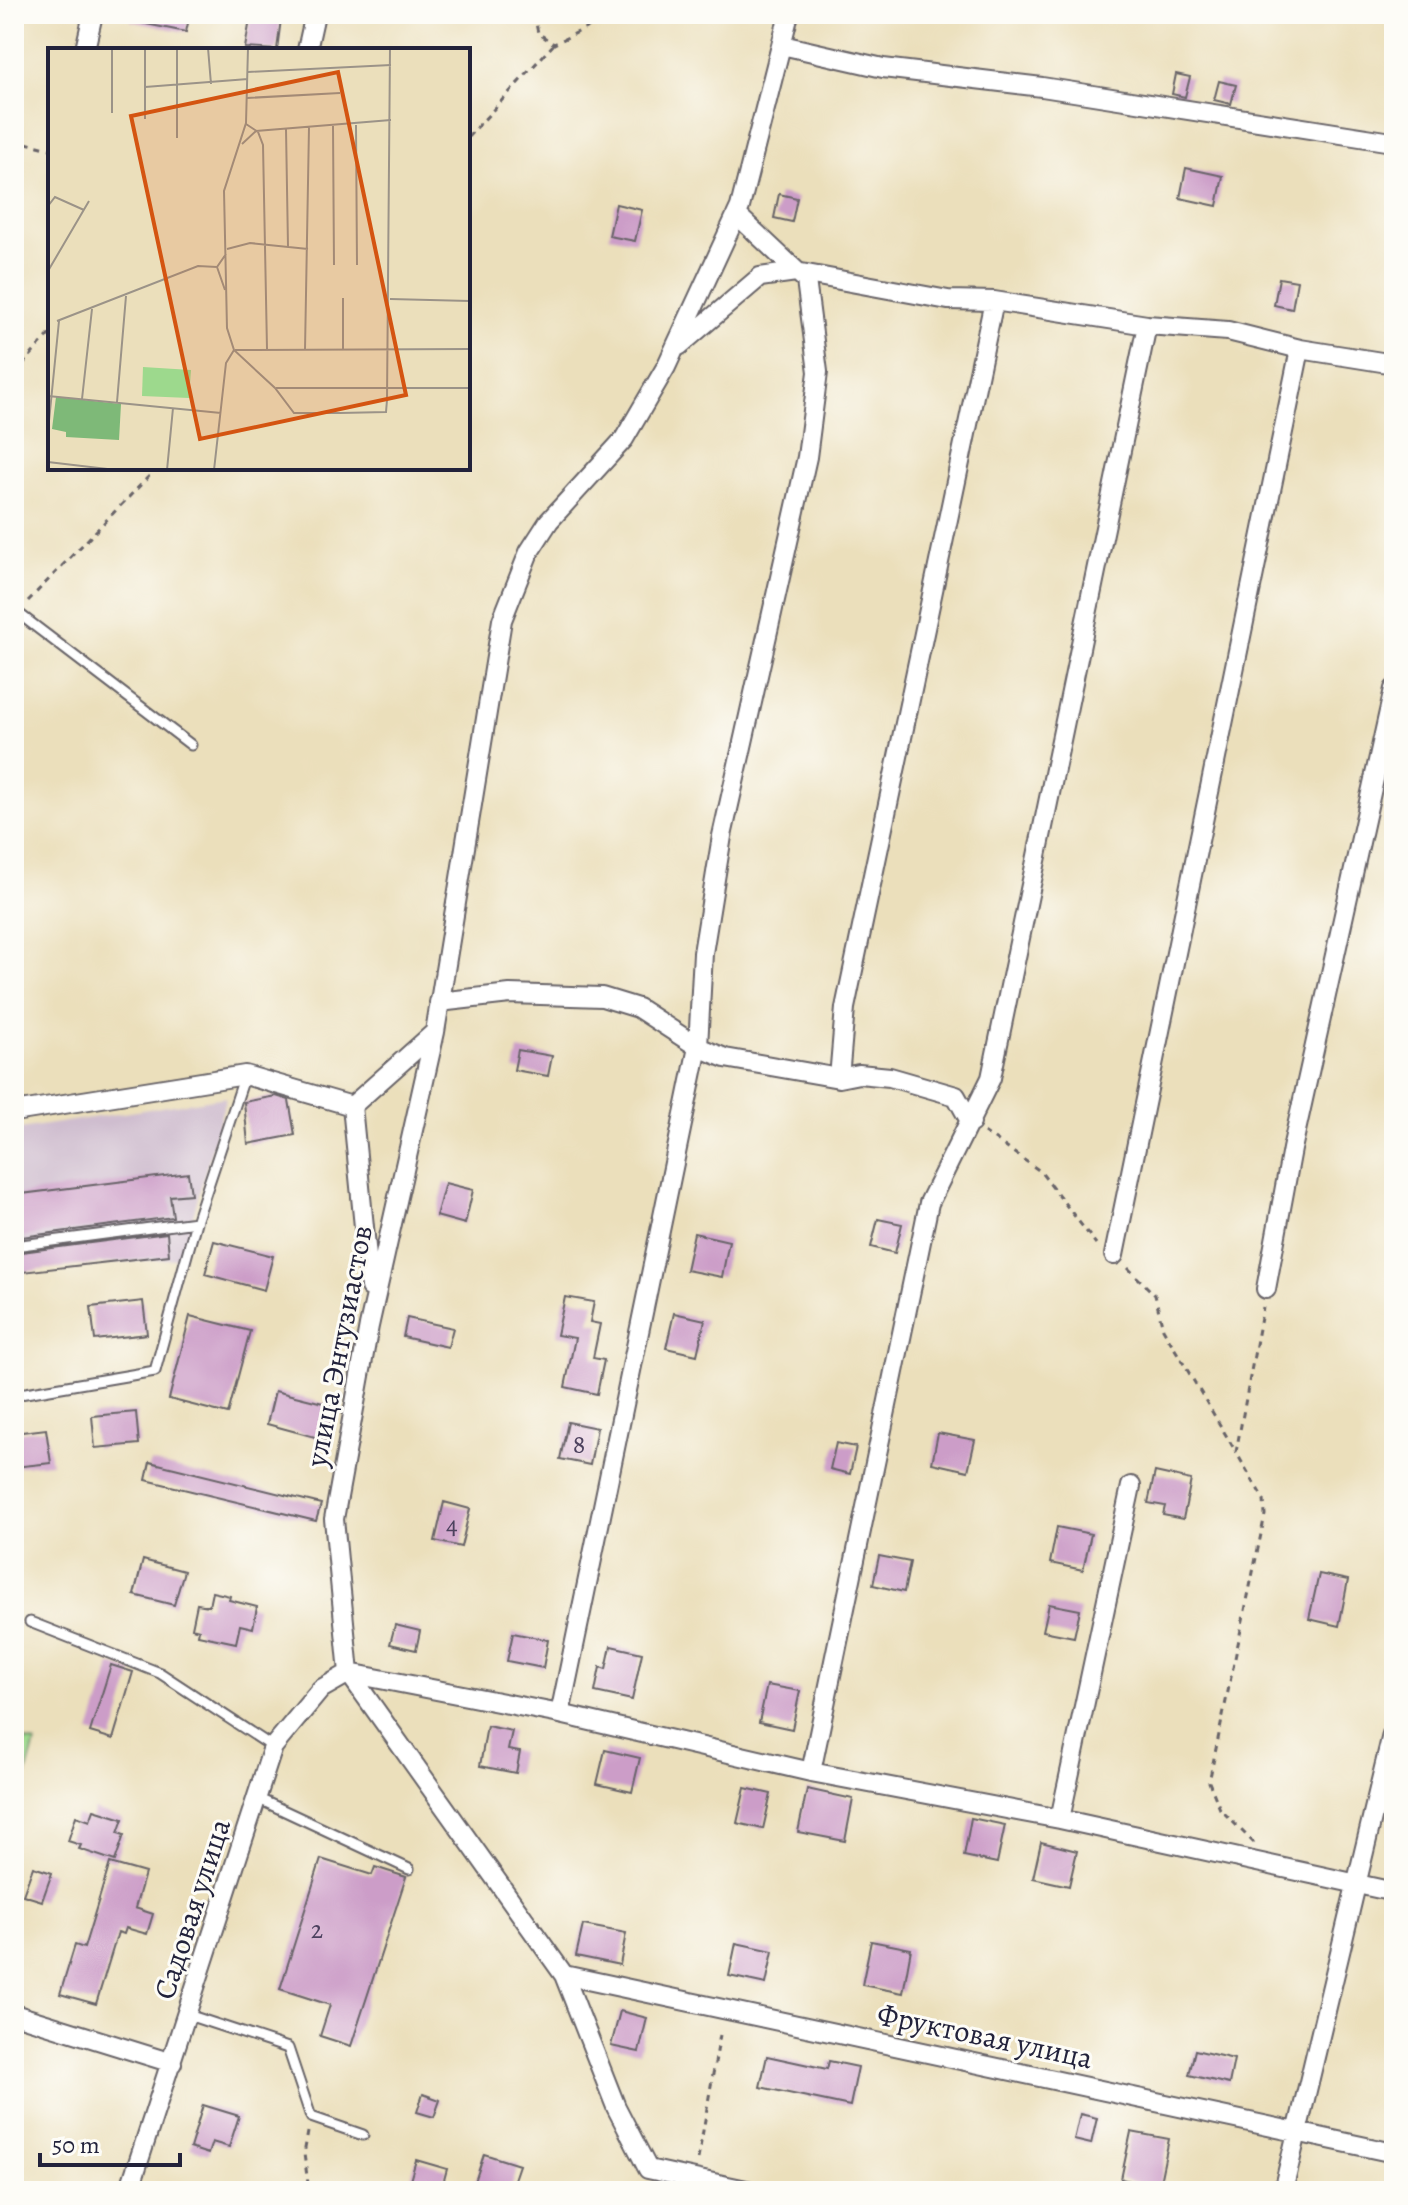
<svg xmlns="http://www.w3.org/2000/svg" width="1408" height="2205" font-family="Alegreya,serif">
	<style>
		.industrial { fill: #cfbdcf }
		.green { fill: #9dd98d; stroke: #607e64; stroke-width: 2 }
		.building { fill: #cc9dc8 }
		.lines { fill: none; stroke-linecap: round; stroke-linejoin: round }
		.service-casing { stroke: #686468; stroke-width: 13 }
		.minor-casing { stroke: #686468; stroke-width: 22 }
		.path { stroke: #686468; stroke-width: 3; stroke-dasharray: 6 6; stroke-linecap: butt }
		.service { stroke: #fff; stroke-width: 9 }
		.minor { stroke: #fff; stroke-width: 18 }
		.labels { text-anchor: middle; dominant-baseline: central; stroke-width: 6; stroke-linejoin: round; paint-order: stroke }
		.number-label { font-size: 26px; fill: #4c415e }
		.street-label { font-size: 30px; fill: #22223b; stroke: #fdfcf7 }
		.inset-road { fill: none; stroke: #9b9388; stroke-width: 2 }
		.view { fill: #d45411; fill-opacity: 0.15; stroke: #d45411; stroke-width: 4 }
		.inset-edge { fill: none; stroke: #22223b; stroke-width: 4 }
	</style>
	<rect width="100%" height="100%" fill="#fdfcf7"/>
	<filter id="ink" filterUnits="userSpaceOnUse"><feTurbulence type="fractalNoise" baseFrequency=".0125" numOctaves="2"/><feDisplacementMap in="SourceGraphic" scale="16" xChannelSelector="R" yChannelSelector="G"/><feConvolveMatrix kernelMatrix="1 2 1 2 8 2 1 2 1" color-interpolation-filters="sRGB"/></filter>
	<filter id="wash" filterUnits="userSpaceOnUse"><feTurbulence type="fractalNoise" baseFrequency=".006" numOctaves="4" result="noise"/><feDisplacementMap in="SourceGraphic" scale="32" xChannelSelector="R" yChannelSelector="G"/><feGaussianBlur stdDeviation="1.8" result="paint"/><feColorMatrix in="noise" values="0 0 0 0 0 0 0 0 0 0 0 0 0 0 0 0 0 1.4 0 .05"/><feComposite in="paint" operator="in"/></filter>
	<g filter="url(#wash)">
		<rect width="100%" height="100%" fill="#ebdfbb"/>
		<path class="industrial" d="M226 1097 181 1258 14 1271V1130Z"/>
		<path class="green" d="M14 1737 35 1743 14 1819Z"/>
		<g id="blocks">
			<path class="building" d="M131 14H190L186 32 131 21Z
				M251 14 281 19 277 50 245 48Z
				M1176 74 1190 77 1185 97 1172 94Z
				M1219 81 1236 85 1231 104 1214 100Z
				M1186 168 1223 176 1217 206 1180 198Z
				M779 194 797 198 792 222 774 218Z
				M616 204 642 210 635 241 609 236Z
				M1279 278 1297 281 1292 309 1274 305Z
				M518 1050 552 1056 548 1076 514 1070Z
				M276 1096 289 1100 295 1135 248 1144 244 1102Z
				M188 1173 191 1194 170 1196 173 1217 14 1238V1195Z
				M445 1183 473 1190 465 1224 436 1216Z
				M878 1219 902 1224 895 1253 871 1247Z
				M167 1233 169 1255 14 1273V1253Z
				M694 1233 729 1241 722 1277 686 1270Z
				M214 1241 273 1256 264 1290 205 1274Z
				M565 1297 594 1302 590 1322 600 1324 593 1358 604 1360 597 1394 565 1387 575 1338 557 1335Z
				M143 1301 147 1334 95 1340 91 1307Z
				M674 1313 705 1320 697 1355 666 1348Z
				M190 1316 250 1331 228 1414 169 1399Z
				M407 1318 453 1328 448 1347 403 1337Z
				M275 1391 335 1406 326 1440 267 1424Z
				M136 1412 139 1444 95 1448 92 1416Z
				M568 1422 597 1428 590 1465 560 1459Z
				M46 1429 51 1463 14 1467V1433Z
				M938 1433 975 1440 968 1471 932 1463Z
				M836 1443 856 1447 850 1474 830 1469Z
				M150 1462 321 1504 316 1521 146 1480Z
				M1155 1472 1191 1480 1183 1519 1163 1515 1165 1506 1148 1503Z
				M444 1502 470 1509 461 1547 435 1541Z
				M1057 1527 1091 1534 1083 1570 1050 1563Z
				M879 1556 910 1562 904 1592 873 1585Z
				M143 1560 184 1571 174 1605 134 1595Z
				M1319 1574 1348 1580 1339 1626 1309 1619Z
				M212 1592 230 1596 229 1600 257 1607 253 1628 240 1625 236 1643 198 1635 199 1630 192 1628 197 1604 209 1606Z
				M1049 1604 1080 1610 1074 1637 1043 1631Z
				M395 1625 420 1631 416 1650 390 1644Z
				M513 1633 548 1640 543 1668 507 1661Z
				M611 1646 642 1653 632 1700 595 1692 600 1667 606 1669Z
				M111 1665 133 1672 113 1739 90 1732Z
				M767 1685 800 1691 792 1729 759 1722Z
				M487 1726 512 1731 508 1750 520 1752 516 1773 480 1766Z
				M605 1750 640 1758 632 1792 597 1784Z
				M745 1788 771 1794 763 1829 737 1823Z
				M807 1789 853 1799 845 1841 798 1832Z
				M94 1810 123 1819 118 1833 124 1835 115 1861 79 1849 81 1845 68 1841 76 1816 90 1821Z
				M971 1818 1005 1825 997 1863 964 1856Z
				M1041 1842 1077 1851 1069 1886 1033 1878Z
				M321 1859 372 1875 375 1867 406 1877 351 2046 320 2036 330 2005 280 1989Z
				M110 1863 145 1873 135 1908 153 1914 147 1934 126 1928 124 1934 118 1932 96 2004 60 1994 75 1945 84 1948Z
				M33 1867 52 1873 42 1901 23 1895Z
				M583 1925 626 1933 620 1965 576 1956Z
				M871 1941 911 1949 903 1993 862 1985Z
				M736 1943 773 1951 766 1984 729 1976Z
				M620 2011 647 2018 639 2052 611 2046Z
				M1195 2050 1234 2059 1229 2084 1189 2075Z
				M767 2056 827 2069 829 2061 858 2067 850 2106 760 2087Z
				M423 2094 440 2100 434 2117 417 2112Z
				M203 2105 239 2116 229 2147 212 2142 208 2154 190 2148Z
				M1080 2114 1097 2118 1091 2144 1074 2140Z
				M1131 2132 1169 2139 1159 2187 1121 2179Z
				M484 2154 519 2165 510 2191H472Z
				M416 2160 447 2169 441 2191H407Z"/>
		</g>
	</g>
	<g filter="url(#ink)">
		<use href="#blocks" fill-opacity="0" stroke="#686468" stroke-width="2"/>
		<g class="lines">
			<g class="service-casing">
				<path id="service" d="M14 610 191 745
					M196 1222 245 1075
					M14 1246 196 1222 155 1371 14 1395
					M30 1622 160 1673 273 1747
					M257 1798 409 1869
					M188 2015 288 2048 311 2117 363 2135"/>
			</g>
			<g class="minor-casing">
				<path id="minor" d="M86 45 93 14
					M782 45 883 68 1042 87 1392 142
					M307 50 315 14
					M679 346 760 277 796 272 948 300 994 301 1147 325 1228 331 1300 349 1394 364
					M439 1002 510 994 602 997 638 1008 698 1047 725 1058 839 1078 859 1074 890 1077 956 1096 971 1123
					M839 1078 845 1008 994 301
					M352 1106 370 1287
					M14 1112 245 1075 352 1106 435 1032
					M1114 1255 1300 349
					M1266 1289 1292 1149 1394 689
					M349 1673 560 1714 811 1772 1060 1819 1394 1892
					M560 1714 698 1047 703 953 722 836 807 457 818 372 806 280 737 215
					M811 1772 929 1203 991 1078 1147 325
					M1060 1819 1131 1486
					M564 1975 1394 2153
					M14 2014 172 2063
					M129 2191 273 1747 321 1689 349 1673
					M751 2191 648 2169 616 2107 564 1975 349 1673 334 1519 369 1326 435 1032 502 620 529 552 549 521 624 439 666 367 740 207 789 14
					M1283 2191 1394 1726"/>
			</g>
			<path class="path" d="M534 14 538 33 554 44 614 14
				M468 137 554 44
				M14 140 50 149
				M14 374 50 334
				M28 601 157 468
				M984 1132 1040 1171 1096 1244
				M1128 1268 1155 1295 1163 1329 1236 1452
				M1254 1843 1220 1809 1209 1782 1265 1515 1264 1500 1236 1452 1263 1307
				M308 2132 304 2154 309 2191
				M698 2159 721 2029"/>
			<use href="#service" class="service"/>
			<use href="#minor" class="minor"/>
		</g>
	</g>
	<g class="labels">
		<g class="number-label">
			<text x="579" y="1444">8</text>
			<text x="452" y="1525">4</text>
			<text x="317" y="1929">2</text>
		</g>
		<g class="street-label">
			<text transform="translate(339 1346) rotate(-79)">улица Энтузиастов</text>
			<text transform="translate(192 1909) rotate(-72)">Садовая улица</text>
			<text transform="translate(985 2036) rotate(12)">Фруктовая улица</text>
		</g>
	</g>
	<g transform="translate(48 48)">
		<rect width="422" height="422" fill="#ebdfbb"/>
		<path d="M95 319 143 322 141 350 94 348Z" fill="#9dd98d"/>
		<path d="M8 349 73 356 71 392 18 389V384L4 381Z" fill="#7eb978"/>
		<path class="inset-road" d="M64 0V65M97 0V71M129 0V90M160 0 163 36M200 0 198 75 176 143 179 280 186 302 227 340 246 365H292L338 364 339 352 342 0M200 24 343 17M97 39 200 31M199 50 292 45M198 76 210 84 215 97 219 301M308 77 309 217M285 78 286 217M238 81 240 199M194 96 208 83 343 72M0 158 7 149 36 162M179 201 202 195 260 201M169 219 177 242M0 223 41 153M295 250V301M342 251 422 253M9 273 150 218 169 219 178 206M187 302 422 301M257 302 261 79M228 340H422M0 348 173 365M34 351 44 261M69 354 78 248M0 383 11 273M0 414 68 422M119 422 125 360M166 422 178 315 186 302"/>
		<path class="view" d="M290 24 358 347 152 391 83 68Z"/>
		<rect width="422" height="422" class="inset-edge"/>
	</g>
	<rect width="1408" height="2205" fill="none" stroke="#fdfcf7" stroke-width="48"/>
	<path d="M40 2153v12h140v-12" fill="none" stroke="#22223b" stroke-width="4"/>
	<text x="52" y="2153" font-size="24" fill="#22223b" stroke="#fdfcf7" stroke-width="6" paint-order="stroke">50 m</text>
</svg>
